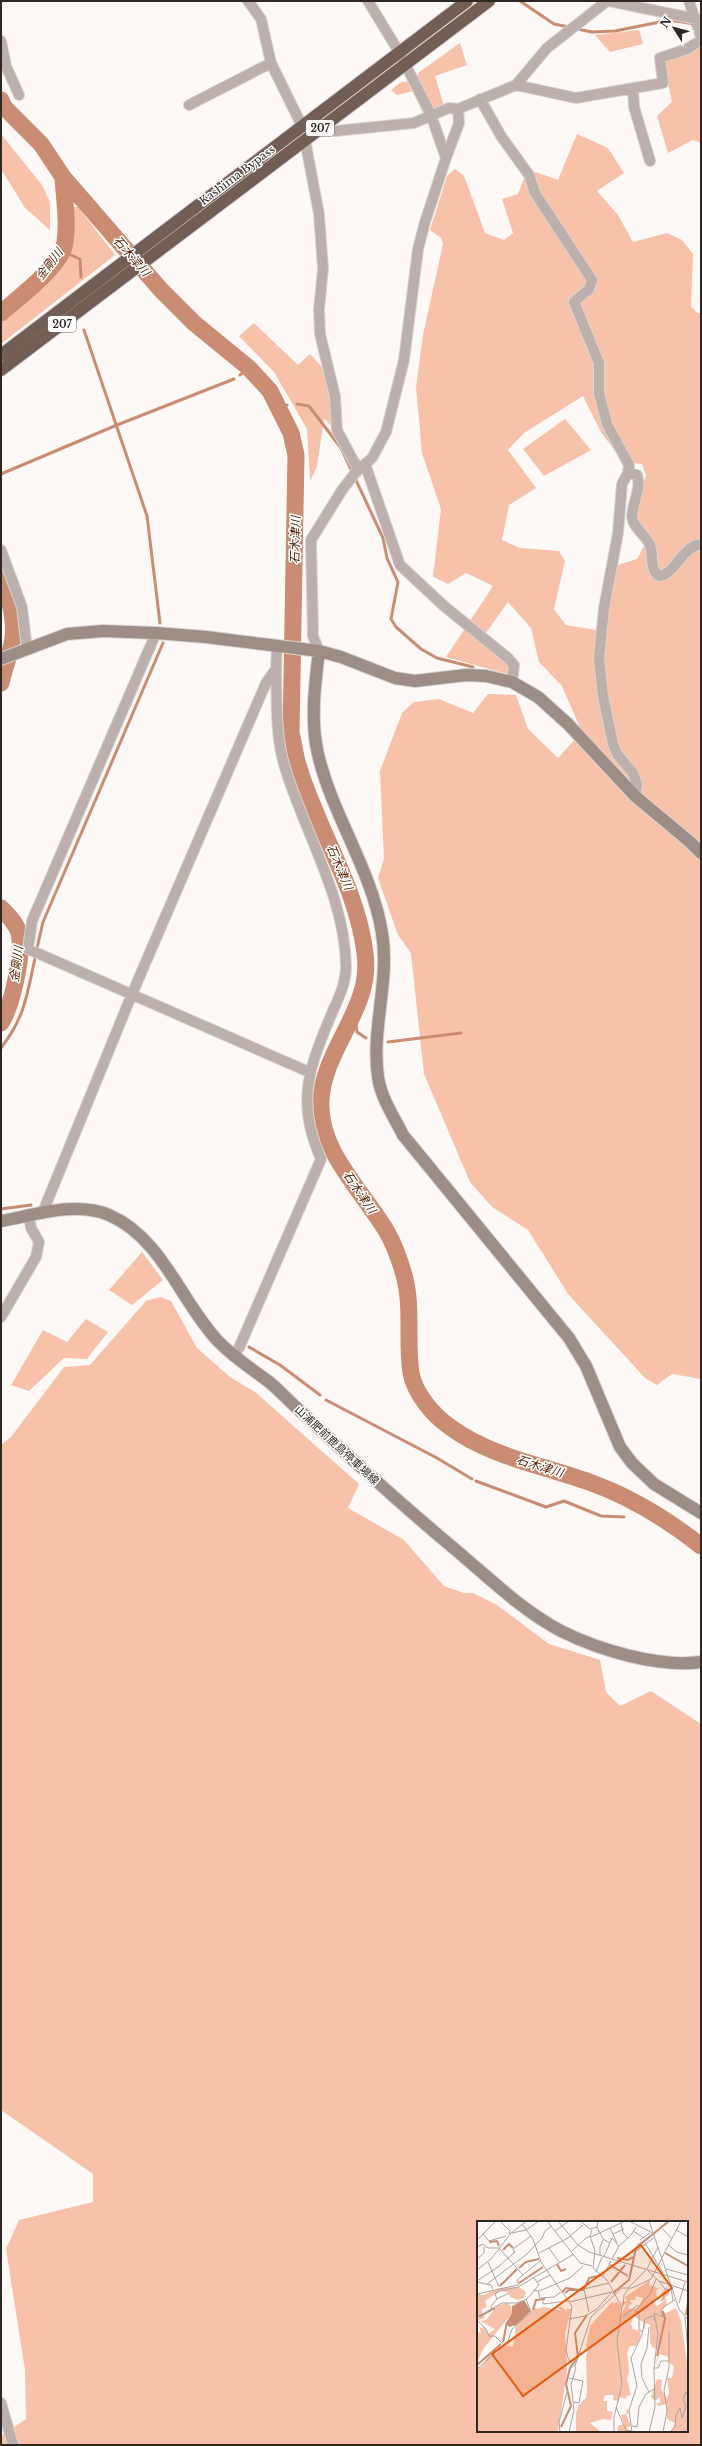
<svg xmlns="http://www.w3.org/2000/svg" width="702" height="2446" font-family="'Libre Baskerville','Noto Sans JP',serif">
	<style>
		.green { fill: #f8c1a9; fill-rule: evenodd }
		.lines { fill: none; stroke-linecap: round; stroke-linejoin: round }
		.stream { stroke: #ca8d73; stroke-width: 3 }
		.river { stroke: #ca8d73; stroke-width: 17 }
		.street-casing { stroke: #d9d3d1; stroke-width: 12 }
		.secondary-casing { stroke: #d9d3d1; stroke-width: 14 }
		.highway-casing { stroke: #d9d3d1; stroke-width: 14 }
		.street { stroke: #bbb0ac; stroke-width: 10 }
		.secondary { stroke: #9c8d86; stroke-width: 12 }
		.highway { stroke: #725e55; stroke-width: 12 }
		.labels { text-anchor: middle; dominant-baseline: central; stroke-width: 3; stroke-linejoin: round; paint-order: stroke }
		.shield { fill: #fff; stroke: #6d6865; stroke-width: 1 }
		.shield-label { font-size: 10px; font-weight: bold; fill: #2f2723 }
		.street-label { font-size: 11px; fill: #2f2723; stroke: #fff }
		.water-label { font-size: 12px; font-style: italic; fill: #551e00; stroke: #fff }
		.inset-river { fill: none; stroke: #ca8d73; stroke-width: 2 }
		.inset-road { fill: none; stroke: #aba5a2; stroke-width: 1 }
		.view { fill: #e8590c; fill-opacity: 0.15; stroke: #e8590c; stroke-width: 2 }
		.inset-edge { fill: none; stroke: #2f2723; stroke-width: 2 }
	</style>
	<rect width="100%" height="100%" fill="#fef9f7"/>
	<path class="green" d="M639 30 643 44 610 52 595 35Z
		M460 43 467 65 435 76 444 106 424 116 413 91 397 95 391 90 401 82 418 80V73Z
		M701 45V143L693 140 668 153 657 116 672 102 663 61Z
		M1 134 42 185 50 202V230L25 208 1 169Z
		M577 134 608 148 624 173 597 191 618 215 633 242 667 233 682 240 693 254 691 306 697 313H701V1379L672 1374 657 1385 645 1378 568 1294 528 1230 492 1207 470 1182 424 1074 411 953 398 935 378 878 384 859 380 771 402 713 414 702 439 699 473 713 488 694 516 695 528 729 558 758 582 732 562 686 539 662 531 628 508 602 481 640 509 662 507 674 446 657 493 586 466 573 448 584 433 577 441 509 422 453 416 387 423 335 443 244 441 238 430 230 447 176 455 169 464 176 485 233 504 240 513 233 502 199 518 194 524 178 536 172 558 180ZM583 396 601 432 623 462 642 464 646 475 631 523 645 544 637 559 608 568 596 630 566 625 554 609 565 561 559 551 520 548 502 540 509 505 536 488 508 450 524 433Z
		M74 207H78L115 255 1 344V323L54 275 70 253Z
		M254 323 298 365 310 354 325 370 337 433 324 418 317 467 310 481 307 429 274 372 239 336Z
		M565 419 591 450 544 476 523 449Z
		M142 1252 163 1280 132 1305 109 1290Z
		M160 1297 171 1301 197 1348 230 1377 255 1392 359 1484 348 1508 404 1540 444 1586 464 1593H473L497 1605 549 1644 600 1660 606 1692 620 1706 651 1691 701 1724V2445H1V2436L26 2419 25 2370 6 2249 19 2220 93 2202V2174L1 2110V1445L11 1437 64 1367 90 1365 146 1301ZM478 2222H687V2431H478Z
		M86 1319 108 1332 87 1359 64 1358 29 1391 11 1385 43 1330 67 1342Z"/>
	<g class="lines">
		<path class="stream" d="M520 1 554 24 569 27
			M577 29 592 32 615 31 670 20 695 24
			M62 251 80 259 81 277
			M84 330 147 516 160 623
			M240 375 249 368
			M297 404 309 406 341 448 383 538 387 558 398 582 391 619 396 627 421 649 437 658 473 667
			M280 409 287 405
			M1 474 117 425 234 379
			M37 948 43 922 163 643
			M355 1013 357 1032 366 1038
			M388 1042 461 1033
			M1 1048C25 1017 27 995 35 958
			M1 1209 31 1205
			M249 1347 280 1365 320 1395
			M326 1400 437 1458 472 1479
			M476 1481 546 1507 564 1501 601 1516 624 1517"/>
		<path class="river" d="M1 100 4 107 41 144 63 177 161 290 194 323 249 368 270 391 291 433 296 455 291 733C294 744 295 757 299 768 318 831 357 887 365 953 373 1008 324 1047 321 1100 318 1151 363 1191 387 1232 394 1244 400 1261 404 1275 413 1307 406 1342 411 1373 415 1394 433 1415 450 1427 491 1457 542 1465 589 1482 629 1496 668 1520 701 1546
			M1 313C17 299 59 267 64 247 69 225 64 199 63 177
			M1 577C9 598 17 621 12 644 9 657 4 669 1 683
			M1 908C8 915 16 923 19 933 24 953 12 1006 1 1023"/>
		<g class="street-casing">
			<path id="street" d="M248 1 261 19 271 63 302 126
				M609 1 701 20
				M689 1 701 37
				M1 41 6 66 19 95
				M516 85 576 98 663 83 660 58 687 49 701 40
				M633 88 634 107 650 161
				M480 99 501 136 529 175 535 193 592 280 589 289 574 302 599 363V393L607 424 629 465 628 473 622 484 618 533 604 608 599 658 603 696 613 744 617 754 633 773 637 784 635 796
				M189 105 271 63
				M324 126 335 131 414 123 449 108 458 109 516 85 547 48 607 1
				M305 140 319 214 323 269 319 309 320 334 335 396 337 430 354 462 360 468
				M446 158 459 123 458 109
				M365 464 400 565 444 606 508 658 514 665 512 682
				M628 473 637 475C642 490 632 502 632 517 633 528 646 535 650 545 654 556 649 569 659 576 675 575 681 547 701 544
				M1 550 22 607 27 649
				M156 633 32 921 28 949 309 1072
				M319 651 313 636 311 540 342 490 356 472 372 458 386 432 404 360 418 249 425 222 446 158 431 115 399 52 368 1
				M42 1214 132 994 266 683 276 669 277 646
				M1 1317 36 1257 39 1242 31 1228 29 1216
				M233 1356 239 1348 321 1159C297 1105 307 1073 329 1020 336 1003 346 986 346 966 345 898 306 835 286 771 275 738 277 703 276 669
				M1 2403 13 2445"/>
		</g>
		<g class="secondary-casing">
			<path id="secondary" d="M319 651C315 685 310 720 318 754 332 815 372 870 382 933 390 981 371 1029 378 1077 381 1098 394 1117 403 1135L569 1338 586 1366 620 1447 632 1463 654 1484 701 1513
				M1 659 67 634 103 631 156 633 206 637 319 651 341 657 395 678 415 681 466 675 486 676 512 682 538 697 568 724 635 796 690 842 701 853
				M1 1221C35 1215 76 1201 109 1215 162 1238 180 1300 217 1340 232 1356 250 1368 268 1381 278 1389 287 1399 297 1408 349 1457 402 1505 457 1551 490 1579 523 1611 561 1631 599 1650 659 1668 701 1662"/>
		</g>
		<g class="highway-casing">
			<path id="highway" d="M1 355 467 1
				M1 370 489 1"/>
		</g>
		<use href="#street" class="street"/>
		<use href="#secondary" class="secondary"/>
		<use href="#highway" class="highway"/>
	</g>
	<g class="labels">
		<g class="shield">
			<rect x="306" y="120" width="28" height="16" rx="3"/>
			<rect x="48" y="316" width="28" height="16" rx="3"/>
		</g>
		<g class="shield-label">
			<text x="320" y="128">207</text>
			<text x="62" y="324">207</text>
		</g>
		<g class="street-label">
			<text transform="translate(237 175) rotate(-37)">Kashima Bypass</text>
			<text transform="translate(337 1445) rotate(43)">山浦肥前鹿島停車場線</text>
		</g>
		<g class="water-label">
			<text transform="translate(132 256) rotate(49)">石木津川</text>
			<text transform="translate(49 264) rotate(-53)">金剛川</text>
			<text transform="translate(295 540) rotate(-89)">石木津川</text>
			<text transform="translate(340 867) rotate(67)">石木津川</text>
			<text transform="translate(16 964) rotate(-83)">金剛川</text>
			<text transform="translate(360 1192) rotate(56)">石木津川</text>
			<text transform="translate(540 1466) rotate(17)">石木津川</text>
		</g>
	</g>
	<g transform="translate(477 2221)">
		<rect width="211" height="211" fill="#fef9f7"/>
		<path d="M173 59 172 66 174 64 182 68 179 69 180 77 176 81 180 85 186 81 184 72 190 67 192 69V74L188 76 190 83 185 89 187 93 199 87 204 100 211 148V211H194L198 202 190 198V183L181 185 179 182H183V176L178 180 174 176 180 158 185 159 184 168 190 177 192 171 190 157H195L197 145 191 141V136L183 133 178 143 183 129 175 126 173 121V104L169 102 167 109V102L157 95 154 103 156 108 163 110 164 115 159 125H153L150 131 152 150 150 158 154 174 150 175 148 178 143 176 140 180 136 179 137 174H128L126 180H130V190L136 191 134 199 126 198 113 202 124 211H99V192L102 184 109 177 110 168 109 135 111 129 109 125 113 105 134 82 140 81 145 86 143 92H145L150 82 145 85 144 81 150 80 148 76ZM159 75 166 77 163 83 159 88H152L151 85 155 83 153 79H158ZM42 66 49 71 47 77 41 79 33 76 31 71 23 70 8 80 10 86 5 88V92L8 97 1 99 0 98 4 96H0V73L7 74 22 67ZM30 82 34 85 35 92 7 127 0 141V110L4 113 3 107 7 106 11 113 18 108 3 100 9 99 20 85ZM59 86V88L67 86 85 90 80 86H85L90 91V88H94L88 112 90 150 81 210 0 211V148L5 145 12 134 18 133 27 124 36 126 39 104ZM150 187 152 192 149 193 154 205 149 207 154 211H140L141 205 147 203 144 194 149 193Z" fill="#f8c1a9" fill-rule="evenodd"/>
		<path d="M47 79 54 90 39 104 32 106 29 102 35 92V85Z" fill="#ca8d73"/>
		<path class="inset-river" d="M12 21 20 20 22 25M26 29 32 23 36 27M188 32 211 45M140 37 151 39 156 36M80 43 84 50 89 48M133 44 151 55M42 47 49 41 62 38M134 61 148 44M42 62 66 46M23 65 40 48M85 71 89 67 103 69 108 67 112 57 125 54M88 72 92 69H107M136 72 152 59 159 27 192 0M56 89 59 79 68 78M209 94 211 82M2 96 18 87M26 121 30 101M180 135 188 98 186 90M0 144 24 123M84 206 94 185 89 163 93 147 101 136 98 112 110 94"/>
		<path class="inset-road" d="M23 0 33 10 32 13M70 0 103 42 115 45M81 0 101 24 112 31 211 61M103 0 113 8 120 6M121 0 120 6 126 18 133 22M152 0 176 12M172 0 202 88 211 99M144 2 146 12 151 17M45 3 56 18 64 41 95 85 89 129 91 137 99 147 94 163 97 189 92 211M133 7 140 22M186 8 194 17M115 9 113 15 118 30 116 47 130 59 145 86 140 120 145 164 137 196V211M199 9 211 16M78 10 92 0M156 10 167 17M35 12 49 9 62 0M6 13 12 20 29 15M136 13 147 8M114 16 148 0M0 19 19 0M163 19 173 12M168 22 186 52M160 24 176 13M191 24 200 31 211 34M0 26 6 23 11 27H22L46 54M72 27 82 41M95 30 109 17 114 15M159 30 178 16M62 32 91 17 106 4M123 34V26L126 19M127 35 135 17 142 25M0 38 7 32V26M135 38 142 25 154 14 159 6M11 41 22 66M170 48 181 26M189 48 211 54M0 49 15 37 34 12 50 0M171 50 182 60 211 70M119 51 125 36M126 55 134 40M0 60 21 46 38 31 36 28 54 15M182 60 188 68 193 69M0 61 14 64 16 68M60 61 73 54M10 63 50 33 65 17 68 10 75 5M42 64 40 59 63 40M151 67 169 49M194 67 196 80M56 69 62 70 93 57 106 45M61 70 63 77 77 76 84 71M0 73 41 64M66 77V83L91 80M20 78 18 73 23 70 41 66 97 33M184 80 193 68M92 81 135 71M202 82 208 61M146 85 147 74 152 67M15 89 14 85 20 78 32 72M112 91 107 68 132 62M0 96 25 82H40L50 78 62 64 57 57M145 96 161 84M208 96 211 131M92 98 108 95 120 88 135 71M0 99 9 108 12 115H18L26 123M166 111 162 109V92L158 90 173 73 179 58M98 145 114 96 145 67H155L174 58 204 0M177 147H181L184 140H191M0 148 31 120 35 108 54 91 49 78M92 157 106 160 102 182 97 181M172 171 165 157 164 143 170 127 172 106M139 186 149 209 155 210M155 205 160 206 162 186 169 173 177 168M83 211 82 201 90 171M155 211 152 189 160 165 154 137 165 114 168 98 175 95 179 100M172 211 178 186 177 147 181 113 177 92 186 96 184 90 187 86 199 78M186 211 190 190 187 169 192 147V110M193 211 198 206 199 194 203 187 205 197 209 186 206 178 209 171 211 175"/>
		<path class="view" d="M164 24 195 67 46 175 15 133Z"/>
		<rect width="211" height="211" class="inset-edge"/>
	</g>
	<rect width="702" height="2446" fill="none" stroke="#2f2723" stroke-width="4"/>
	<g transform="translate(674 28) rotate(306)" stroke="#ffffff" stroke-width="3" paint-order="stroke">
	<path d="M0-3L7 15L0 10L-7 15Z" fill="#2f2723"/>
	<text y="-6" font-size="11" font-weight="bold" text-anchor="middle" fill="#2f2723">N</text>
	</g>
</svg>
